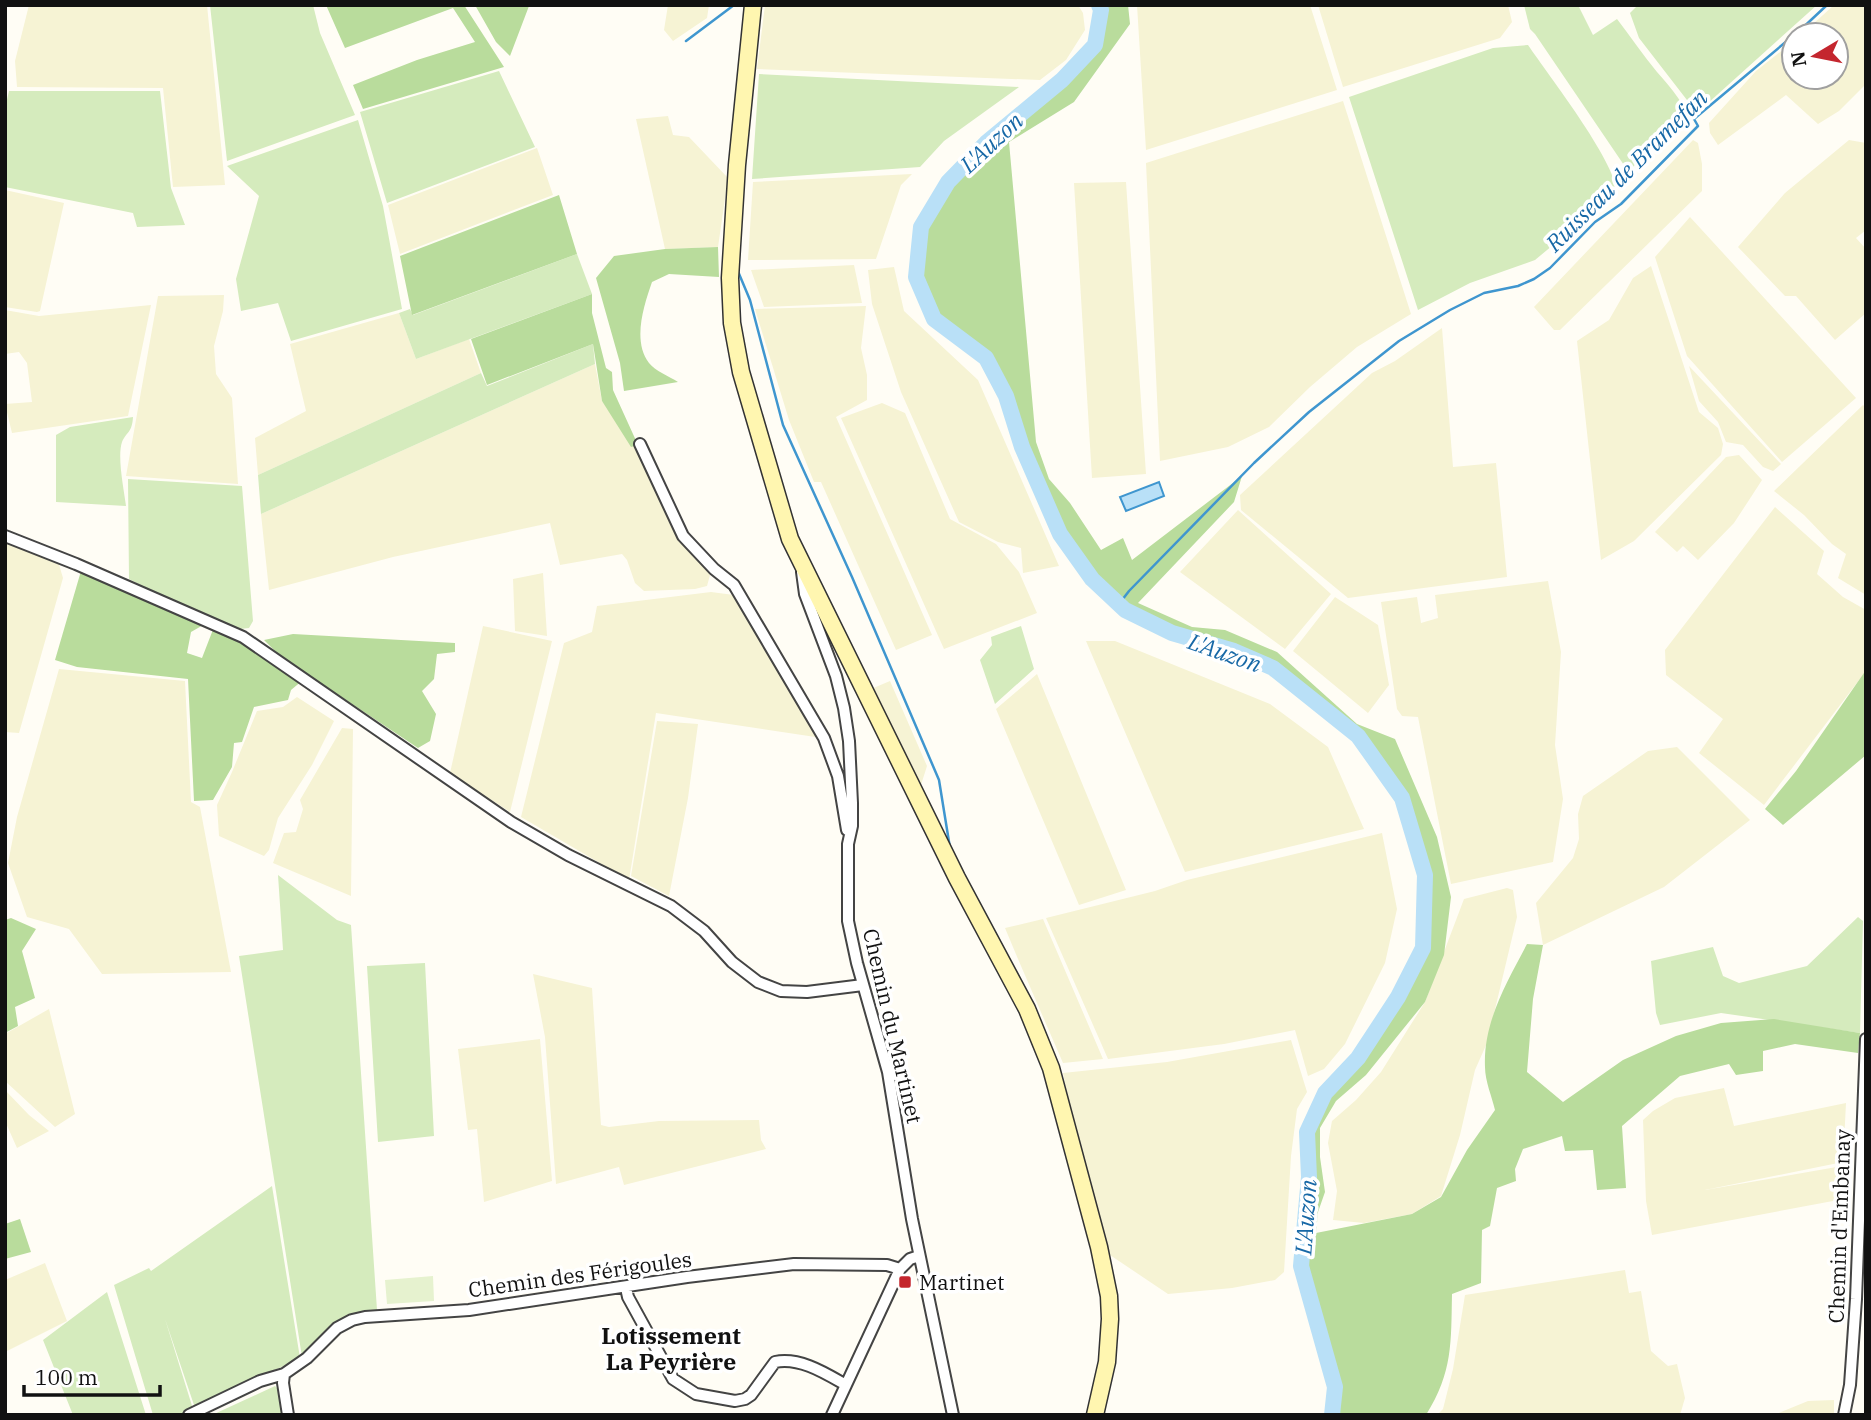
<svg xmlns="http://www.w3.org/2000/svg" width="1871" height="1420" font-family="'IBM Plex Serif',serif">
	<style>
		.farmland { fill: #f6f3d4 }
		.green { fill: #d5ebbd }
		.forest { fill: #b9dc9c }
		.pitch { fill: #e6f2cf }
		.water { fill: #b9e0f7; stroke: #3f96cf; stroke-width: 2 }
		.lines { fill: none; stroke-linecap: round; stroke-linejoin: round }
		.stream { stroke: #3f96cf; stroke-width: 2.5 }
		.river { stroke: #b9e0f7; stroke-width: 16 }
		.minor-casing { stroke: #444; stroke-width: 14 }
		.secondary-casing { stroke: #333; stroke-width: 19 }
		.minor { stroke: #fff; stroke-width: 10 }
		.secondary { stroke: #fff6b0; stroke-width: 16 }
		.poi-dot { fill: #c4262e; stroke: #fff; stroke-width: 2.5 }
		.labels { text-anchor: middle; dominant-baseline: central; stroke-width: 7; stroke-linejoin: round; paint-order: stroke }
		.street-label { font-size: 21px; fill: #111; stroke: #fff }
		.poi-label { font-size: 21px; fill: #111; stroke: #fff; text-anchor: start }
		.water-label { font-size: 23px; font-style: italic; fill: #1768a6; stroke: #fff }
		.neighbourhood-label { font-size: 23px; font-weight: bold; fill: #111; stroke: #fff }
	</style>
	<rect width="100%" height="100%" fill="#fffdf5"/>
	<path class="farmland" d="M29 5H207L225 185 173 187 163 88 17 87 15 61Z
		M668 5H709L707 18 673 41 664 30Z
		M765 5H1078L1083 13 1085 30 1066 60 1040 80 757 69Z
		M1137 5H1310L1337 90 1146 150Z
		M1318 5H1508L1512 22 1500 38 1343 87Z
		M1834 5H1866V84L1839 111 1818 124 1786 95 1718 145 1710 133 1709 123 1756 71 1794 41V77H1836V35H1801Z
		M1343 101 1411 314 1357 347 1310 387 1269 427 1228 447 1160 461 1146 163Z
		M668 116 673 135 689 137 728 178 718 247 665 249 636 119Z
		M1693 140 1698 143 1702 164V191L1560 330H1554L1534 307Z
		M1849 140 1866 143V230L1856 238 1866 249V313L1835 340 1796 296H1785L1738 247 1785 193Z
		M537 148 553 195 400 254 388 205Z
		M912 174 901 185 876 259 748 260 753 182Z
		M1126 182 1146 474 1092 478 1074 183Z
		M5 190 64 203 40 311 37 312 5 307Z
		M1690 217 1856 398 1782 462 1687 356 1655 257Z
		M854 265 862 303 764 307 751 270Z
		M1651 266 1699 412 1718 428 1723 444 1721 455 1634 541 1601 560 1577 341 1609 320 1633 278Z
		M894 267 904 311 978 380 1059 566 1023 573 1021 548 998 542 959 522 901 392 872 304 868 270Z
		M224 295 223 311 214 346 216 374 232 398 238 484 126 476 158 296Z
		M151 305 128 416 12 433 5 404 32 402 27 363 19 352 5 354V310L39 316Z
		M866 306 861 348 867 375V400L836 417 932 635 896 650 821 482H814L789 420 755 309Z
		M399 313 416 359 469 339 481 373 258 475 255 438 306 411 290 344Z
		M1442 328 1453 467 1496 463 1507 577 1348 598 1241 510 1240 495 1372 373 1395 361Z
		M595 364 602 401 638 445 698 557 710 575 707 586 695 589 644 591 635 583 627 560 622 554 560 565 550 523 393 557 269 590 261 514Z
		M1689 366 1781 464 1773 471 1763 467 1743 445 1726 442 1718 422 1699 401Z
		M882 403 905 413 950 519 996 544 1019 572 1037 613 944 649 841 418Z
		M1863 405 1866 408V595L1838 578 1846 554 1832 544 1804 515 1774 491Z
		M1739 455 1762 480 1751 497 1734 523 1698 560 1683 546 1677 552 1655 532 1726 457Z
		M1775 507 1824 551 1817 574 1843 597 1866 610V671L1764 805 1699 753 1723 719 1666 675 1665 650Z
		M1238 510 1331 594 1285 649 1180 572Z
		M5 543 58 561 63 578 19 733 5 732Z
		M543 573 547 636 515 631 513 579Z
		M1548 581 1561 652 1555 745 1563 799 1553 862 1451 884 1418 717 1402 716 1397 709 1381 602 1417 597 1421 623 1438 618 1435 595Z
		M711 592 734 595 822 738 656 713 629 880 521 817 564 643 592 632 597 606Z
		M1335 597 1378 625 1389 685 1368 713 1293 651Z
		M483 626 552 641 510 812 450 773Z
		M1086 641H1115L1270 704 1328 747 1364 829 1185 872Z
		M59 669 185 681 191 802 200 807 231 972 102 974 69 929 27 917 8 863 17 817Z
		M1037 674 1126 890 1079 905 996 709Z
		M890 681 927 766 920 788 871 689Z
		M297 697 334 721 312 765 278 818 269 850 264 856 219 836 217 805 232 772 257 711 283 707Z
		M657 721 698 724 688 798 669 896 631 876Z
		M342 728 353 729 351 896 273 863 284 833 296 832 303 809 300 800Z
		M1677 747 1750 820 1664 887 1543 945 1536 903 1573 858 1579 839 1578 814 1583 796 1648 751Z
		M1382 833 1397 909 1385 963 1345 1044 1324 1069 1308 1076 1295 1030 1224 1044 1108 1059 1046 918 1155 891 1187 880Z
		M1507 888 1513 890 1517 917 1487 1043 1475 1070 1460 1135 1441 1196 1412 1214 1364 1223 1333 1220 1337 1191 1328 1143 1332 1121 1356 1100 1381 1072 1425 1002 1464 899Z
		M1043 919 1103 1059 1063 1063 1021 966 1005 928Z
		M533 974 592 988 601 1125 609 1127 659 1121 759 1120 761 1140 766 1149 624 1185 619 1167 556 1184 545 1037Z
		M49 1009 75 1114 55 1127 5 1081V1034Z
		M540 1039 552 1181 484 1202 477 1129 468 1130 458 1049Z
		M1291 1040 1307 1092 1297 1109 1291 1156 1284 1272 1275 1280 1232 1288 1168 1294 1107 1253 1082 1165 1063 1073 1167 1062Z
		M1724 1088 1734 1126 1846 1103 1843 1162 1705 1190 1848 1165 1849 1198 1652 1235 1646 1201 1643 1120 1653 1111 1675 1098Z
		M5 1090 29 1115 49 1131 17 1148 5 1121Z
		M45 1263 67 1321 5 1352V1280Z
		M1625 1270 1629 1293 1641 1291 1651 1351 1668 1366 1677 1364 1685 1398 1680 1415H1437L1443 1409 1453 1369 1465 1295Z
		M1834 1400V1415H1774L1808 1401Z"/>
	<path class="green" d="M210 5H313L320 33 355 115 227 161Z
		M1524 5H1578L1593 35 1617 19C1630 36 1643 55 1657 72 1672 89 1685 104 1693 126L1674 131 1628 171 1535 34 1530 29Z
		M1638 5H1817L1697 113 1639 38 1630 13Z
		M1528 45C1549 76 1614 159 1617 192L1535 260 1470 283 1418 310 1349 97 1493 48Z
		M499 71 535 147 387 203 360 112Z
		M759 74 1019 87 944 141 920 167 752 179Z
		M9 91H160L171 188 185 225 137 227 133 213 5 187V108Z
		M358 120 383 206 402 309 291 341 278 303 241 311 236 279 259 196 227 166Z
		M577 254 592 294 416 359 399 313 410 309 413 315Z
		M593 344 595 364 261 514 258 475 481 373 487 386Z
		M133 417C132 433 127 431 122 442 117 457 124 490 126 506L56 502V435L70 427Z
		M128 479 242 486 253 621 249 628 240 629 184 607 129 579Z
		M1021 626 1034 669 995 704 980 660 992 645 991 637Z
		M278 875 337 920 351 925 377 1310C337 1318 329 1328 302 1357L239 956 283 950Z
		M1858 917 1863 921 1860 1033 1721 1013 1660 1025 1656 1013 1651 961 1713 947 1723 976 1739 983 1807 966Z
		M425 963 434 1136 378 1142 367 966Z
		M272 1186 300 1358 195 1408 165 1319 193 1409 180 1415H153L114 1285 149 1268 151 1271Z
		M107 1292 146 1415H73L43 1340Z
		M275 1386 281 1392 283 1415H212Z"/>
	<path class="forest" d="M326 5H464L504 67 363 109 353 85 417 60 475 42 453 8 345 48Z
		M475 5 529 6 510 56 496 42Z
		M1102 5H1128L1130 24 1074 102 1009 142 1036 442 1049 479 1070 503 1101 550 1123 538 1132 560 1242 476 1234 502 1138 603 1192 627 1225 630 1277 652 1357 724 1395 739 1437 837 1451 897 1444 955 1425 1002 1366 1075 1336 1101 1320 1128V1157L1325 1192 1318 1212 1316 1233 1412 1214 1441 1197 1467 1150 1495 1110C1492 1097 1485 1081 1485 1067 1483 1022 1507 982 1527 944L1543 945 1533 999 1527 1072 1563 1102 1623 1060 1676 1036 1721 1023 1774 1019 1860 1033 1858 1053 1795 1044 1763 1051V1071L1736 1075 1729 1064 1680 1076 1622 1126 1626 1188 1597 1190 1593 1150 1565 1151 1562 1136 1523 1149 1515 1169 1516 1181 1497 1188 1490 1226 1482 1230 1481 1283 1452 1294C1451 1342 1453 1372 1426 1415H1337L1339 1387 1304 1264 1312 1178V1132L1328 1096 1363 1058 1402 997 1427 948 1429 874 1405 797 1359 733 1275 665 1236 649 1174 630 1127 607 1095 575 1063 532 1025 444 1010 396 990 357 939 317 921 276 925 229 950 184 987 144 1065 80 1096 45 1104 10Z
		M559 195 577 254 412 315 400 256Z
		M718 247 719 277 669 274 652 282C644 305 632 341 649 363 655 371 669 376 678 382L624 391 620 363 596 278 614 256 665 249Z
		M592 294V313L606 368 612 372 613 390 638 445 631 447 602 401 593 344 487 385 471 339Z
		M81 571 205 624 191 632 187 653 202 658 214 627 303 680 291 690 288 700 254 707 242 742 234 743 232 767 213 800 194 801 188 679 77 667 55 660Z
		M293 634 455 643V652L437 654 434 679 422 691 436 714 430 741 418 748 280 656 264 640Z
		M1866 670V755L1783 825 1765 809 1796 771Z
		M11 918 36 929 22 951 35 998 15 1007 18 1026 5 1033V920Z
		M20 1219 31 1252 5 1259V1224Z"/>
	<path class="pitch" d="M433 1276 434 1301 387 1304 385 1280Z"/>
	<path class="water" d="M1159 482 1164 496 1126 511 1120 497Z"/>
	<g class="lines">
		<path class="stream" d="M1795 35 1827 5
			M686 41 734 5
			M737 269 750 300 783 425 852 577 939 780 950 848
			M1119 604 1129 591 1254 463 1309 412 1399 341 1450 310 1484 293 1518 286 1534 279 1550 268 1595 222 1621 204 1698 126 1694 119 1794 35"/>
		<path class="river" d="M1099 5 1101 10 1095 45 1062 80 986 143 948 182 921 227 916 277 934 319 986 358 1006 396 1022 447 1060 534 1092 579 1125 610 1172 633 1234 651 1273 668 1358 736 1402 798 1425 875 1423 948 1398 997 1358 1058 1325 1093 1307 1132 1309 1177 1301 1266 1335 1387 1332 1415"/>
		<g class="minor-casing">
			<path id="minor" d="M640 444 683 536 714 569 734 585 824 738 838 776 847 830
				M5 536 76 564 243 637 511 822 568 855 671 906 704 931 732 962 758 982 781 991 807 992 863 985
				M802 572 805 594 836 676 844 708 849 741 852 803V826L848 844V921L857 963 888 1072 912 1219 953 1415
				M626 1288 628 1297 673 1379 696 1394 735 1401 745 1399 751 1395 775 1362C800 1357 825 1373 846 1385
				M284 1374 283 1383 288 1415
				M189 1415 260 1381 284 1374 307 1358 337 1328 352 1320 365 1317 469 1310 687 1277 794 1264 887 1265 900 1269
				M832 1415 900 1269 910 1259 919 1256
				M1844 1415 1850 1385 1856 1299 1866 1039"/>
		</g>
		<g class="secondary-casing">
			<path id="secondary" d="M753 5 737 165 730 278 732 323 741 372 790 539 957 878 1027 1009 1051 1068 1099 1247 1109 1296 1110 1319 1107 1362 1095 1415"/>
		</g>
		<use href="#minor" class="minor"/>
		<use href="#secondary" class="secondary"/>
	</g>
	<rect class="poi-dot" x="898" y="1275" width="14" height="14" rx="3.5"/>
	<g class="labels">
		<g class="street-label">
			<text transform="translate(893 1026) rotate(77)">Chemin du Martinet</text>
			<text transform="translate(1839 1226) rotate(-88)">Chemin d'Embanay</text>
			<text transform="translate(580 1274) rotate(-8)">Chemin des Férigoules</text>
		</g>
		<g class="poi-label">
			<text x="919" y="1282">Martinet</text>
		</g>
		<g class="water-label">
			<text transform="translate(991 142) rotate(-43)">L'Auzon</text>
			<text transform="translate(1626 170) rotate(-45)">Ruisseau de Bramefan</text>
			<text transform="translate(1225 652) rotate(19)">L'Auzon</text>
			<text transform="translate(1305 1217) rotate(-86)">L'Auzon</text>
		</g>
		<g class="neighbourhood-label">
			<text x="671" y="1335">Lotissement<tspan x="671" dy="26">La Peyrière</tspan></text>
		</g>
	</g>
	<rect width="1871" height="1420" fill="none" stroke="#111111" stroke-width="14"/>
	<g transform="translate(1815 56) rotate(260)"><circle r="33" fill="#ffffff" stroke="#a0a0a0" stroke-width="2"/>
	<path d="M0-5L12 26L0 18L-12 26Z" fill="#c4262e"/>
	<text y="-10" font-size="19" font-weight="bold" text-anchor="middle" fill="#111111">N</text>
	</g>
	<path d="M24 1385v10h136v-10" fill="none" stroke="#111111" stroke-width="3.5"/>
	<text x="35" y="1385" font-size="21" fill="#111111" stroke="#ffffff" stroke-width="5" paint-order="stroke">100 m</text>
</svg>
